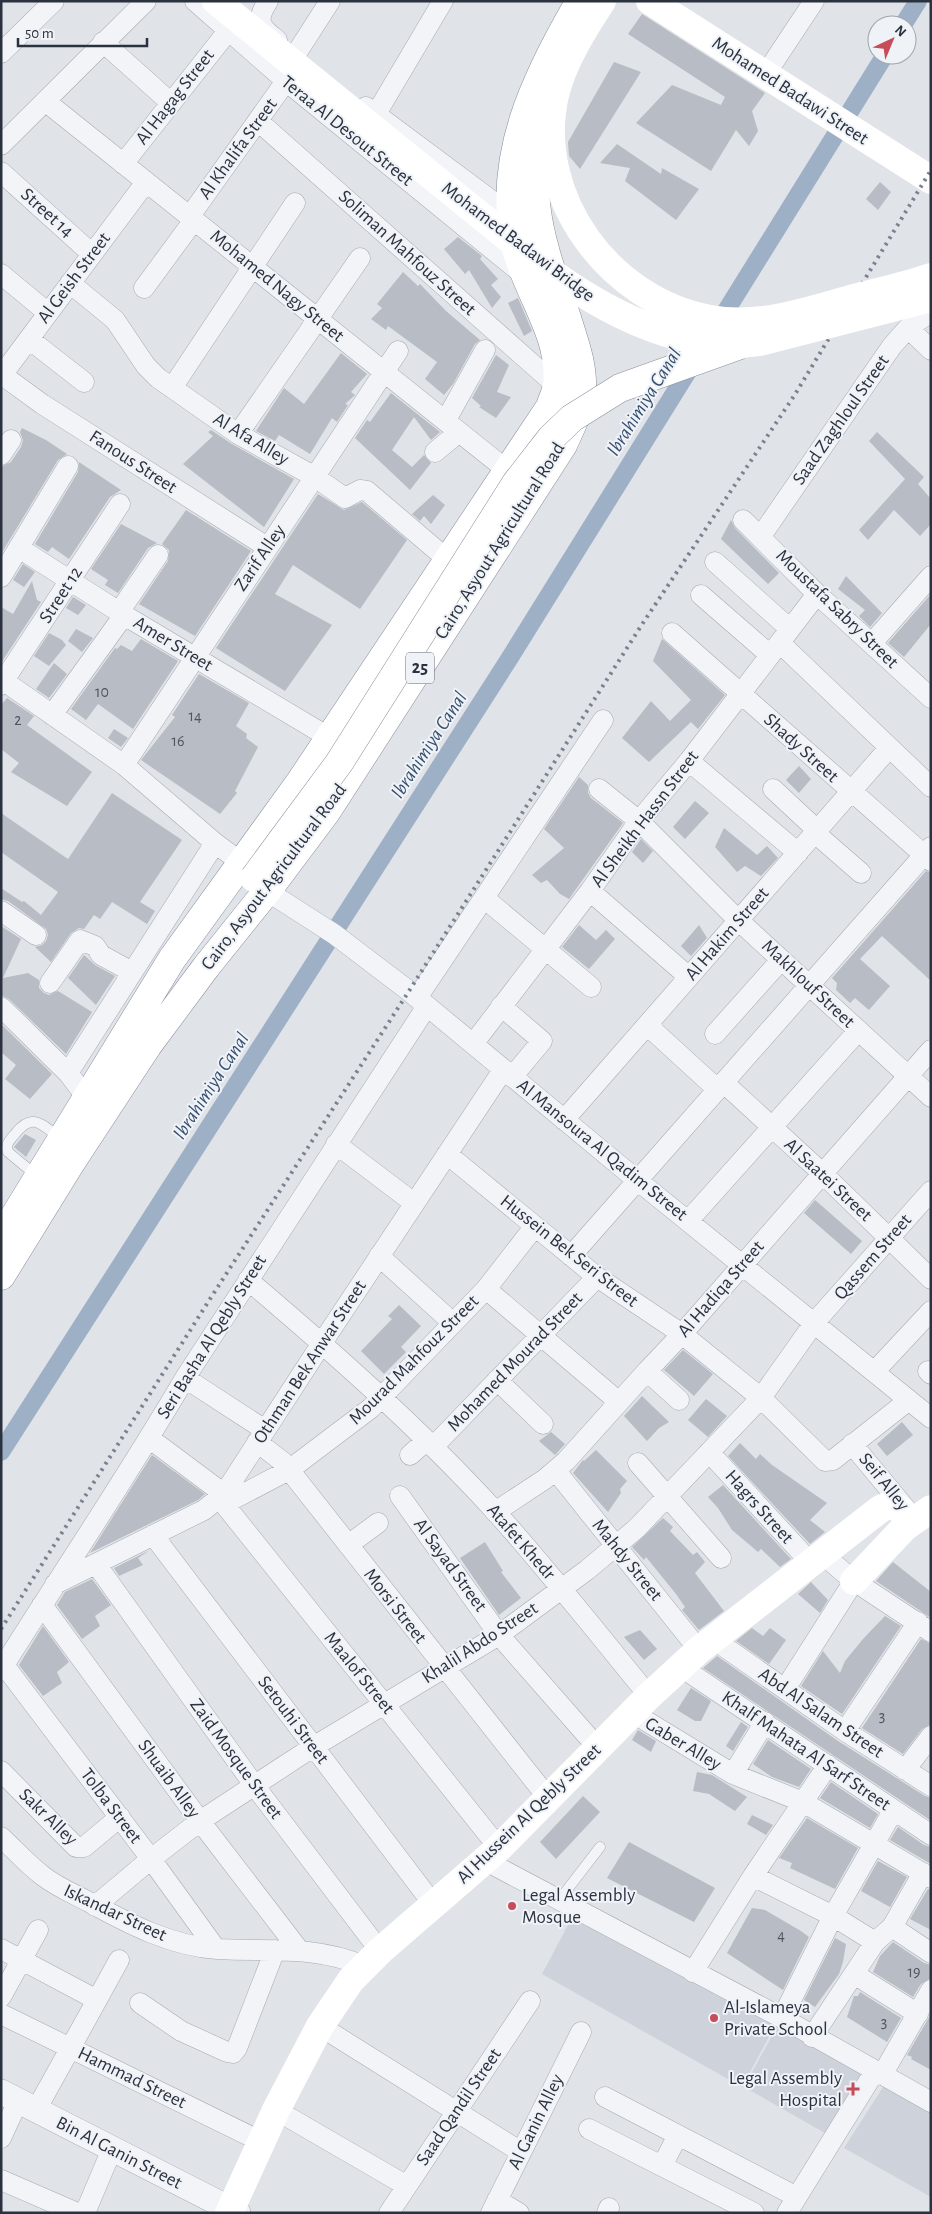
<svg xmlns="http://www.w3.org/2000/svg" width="932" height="2214" font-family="'Alegreya Sans',sans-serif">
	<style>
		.built { fill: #ced2da }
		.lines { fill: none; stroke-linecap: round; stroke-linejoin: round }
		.canal { stroke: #9db0c6; stroke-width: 18 }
		.building { fill: #b8bcc5 }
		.service-casing { stroke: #a6aab2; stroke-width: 11 }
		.minor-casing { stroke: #a6aab2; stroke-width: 21 }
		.tertiary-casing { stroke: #a6aab2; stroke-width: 26 }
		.trunk-casing { stroke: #88909e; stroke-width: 29 }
		.service { stroke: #f3f4f7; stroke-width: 10 }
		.minor { stroke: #f3f4f7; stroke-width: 20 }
		.tertiary { stroke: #f3f4f7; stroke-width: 25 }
		.secondary { stroke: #fff; stroke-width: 28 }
		.trunk { stroke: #fff; stroke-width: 28 }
		.rail { stroke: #7a8291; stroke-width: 4; stroke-dasharray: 2.5 5; stroke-linecap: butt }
		.trunk-bridge-casing { stroke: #88909e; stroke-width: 29; stroke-linecap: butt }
		.secondary-bridge { stroke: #fff; stroke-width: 28 }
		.trunk-bridge { stroke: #fff; stroke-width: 28 }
		.poi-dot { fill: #c64c5b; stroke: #eff2f6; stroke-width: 2 }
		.labels { text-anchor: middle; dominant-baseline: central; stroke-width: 4; stroke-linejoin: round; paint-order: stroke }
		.number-label { font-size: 16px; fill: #4e5460 }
		.shield { fill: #eff2f6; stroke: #656b76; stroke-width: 1 }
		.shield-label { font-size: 18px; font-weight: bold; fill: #2a313f }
		.street-label { font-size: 19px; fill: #2a313f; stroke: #eff2f6 }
		.poi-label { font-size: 19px; fill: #2a313f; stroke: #eff2f6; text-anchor: start }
		.water-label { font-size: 20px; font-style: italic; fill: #364f70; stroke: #eff2f6 }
	</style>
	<rect width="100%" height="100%" fill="#e0e3e8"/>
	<path class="built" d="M576 1910 778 2020 742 2087 542 1974Z
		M780 2021 871 2072 832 2137 744 2087Z
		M885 2084 931 2109V2197L844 2148Z"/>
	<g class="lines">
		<path class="canal" d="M903 25 918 1
			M716 327 885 55
			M1 1452 511 656 695 360"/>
	</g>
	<path class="building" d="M642 14 765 93 752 111 758 131 749 146 736 130 711 171 636 123 672 85 721 105 725 97 628 34Z
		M614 62 641 72 580 169 569 156 568 142Z
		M617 144 661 174 662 168 699 189 676 220 625 181 630 168 600 163Z
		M880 182 891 192 878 210 866 199Z
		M458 237 482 256 480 259 498 279 491 285 501 297 492 308 469 270 465 274 444 249Z
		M403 272 418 286 420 284 446 311 480 340 475 344 453 384 444 395 425 379 437 362 388 326 386 330 371 319 382 308 377 304Z
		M518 298 532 331 524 336 508 303Z
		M341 353 367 374 351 392 355 395 345 404 348 405 337 422 332 418 310 454 279 435 275 441 256 431 284 388 304 404Z
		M496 355 509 365 497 392 511 397 496 418 479 407 481 406 472 398Z
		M391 393 440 432 431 440 414 417 392 450 412 467 424 455 431 463 410 490 355 438 367 420 370 422Z
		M22 428 46 440 67 454 58 460 1 554V467L11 462 21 447 23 440 20 432Z
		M211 430 232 444 294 479 264 527 183 464 213 436 208 432Z
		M877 432 924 477 918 484 931 499V524L920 536 894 510 868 540 859 530 905 479 869 441Z
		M79 462 121 490 110 497 69 559 52 547 48 552 35 544 78 472Z
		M318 494 344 510 362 502 407 540 360 609 293 565 275 594 332 625 285 691 216 648Z
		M433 495 445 505 431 524 424 516 420 521 412 514Z
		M186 510 251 551 195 636 139 604 168 561 169 550 162 544Z
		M731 520 735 528 779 573 768 584 721 539Z
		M121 524 157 543 148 548 118 593 105 585 108 580 91 569Z
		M23 564 35 572 24 587 13 580Z
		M846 576 882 613 870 627 859 616 865 610 838 589Z
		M32 581 37 600 41 602 1 663V607L13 614Z
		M931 594V624L904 657 888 643Z
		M73 597 86 605 78 615 66 608Z
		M76 629 93 638 82 652 68 641Z
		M49 633 62 640 66 645 49 666 34 656Z
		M141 639 178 661 133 729 98 704 86 720 71 709 115 648 117 649 121 645 132 651Z
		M662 639 725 695 698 729 691 722 649 762 622 738 651 701 670 721 691 700 653 661Z
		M54 663 67 674 49 698 36 689Z
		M199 674 249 703 236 726 247 734 246 738 258 747 235 791 237 793 220 814 141 760 175 717 172 715Z
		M7 698 34 716 27 725 92 772 67 806 11 772 19 763 1 749V705Z
		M114 729 128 738 121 747 108 738Z
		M799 766 811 779 799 793 786 780Z
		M579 777 588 785V793L591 798 623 823 569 899 560 894 547 880 541 883 532 875 564 848 544 829Z
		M112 793 182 840 140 902 155 911 147 924 112 902 100 919 94 915 84 929 79 928 71 933 51 962 35 947 42 945 46 941 48 935 46 929 8 901 1 899V888L22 902 24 901 41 915 58 892 1 852V813L68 859Z
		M695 801 709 813 685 839 673 827Z
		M724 828 757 855 767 846 778 858 761 876 745 866 737 872 715 847Z
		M641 839 653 851 643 863 632 852Z
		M926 871 931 873V981L882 936 860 959 890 986 869 1010 855 998 850 1003 836 990 837 983 832 978Z
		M579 925 596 940 606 930 615 939 589 969 562 947Z
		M699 925 707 938 691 956 681 946Z
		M1 926 21 939 3 978 28 973 39 980V988L44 993 49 995 58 991 92 1012 66 1054 9 999 1 995Z
		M84 955 95 965 115 976 96 1005 68 978Z
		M1 1024 52 1074 30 1099 5 1079 16 1065 1 1052Z
		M25 1134 36 1140 26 1157 14 1147Z
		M815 1200 862 1241 851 1254 804 1213Z
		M399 1305 421 1326 401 1347 406 1352 384 1374 361 1351 392 1319 388 1316Z
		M683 1350 713 1374 694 1396 664 1370Z
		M642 1396 669 1422 659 1428 647 1441 624 1416Z
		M706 1399 727 1416 708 1437 688 1420Z
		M902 1422 913 1435 887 1456 877 1444Z
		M551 1432 565 1444 555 1455 539 1441Z
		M740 1443 756 1459 760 1454 772 1465 827 1503 810 1520 825 1532 810 1544 728 1456Z
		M596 1450 627 1481 620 1489 621 1493 608 1512 573 1473 583 1460 584 1461Z
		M152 1455 205 1494 198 1500 90 1553Z
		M723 1485 791 1559 780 1567 761 1549 758 1552 732 1530 718 1508 708 1497Z
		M663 1518 673 1527 670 1531 693 1555 697 1552 705 1562 695 1573 724 1611 699 1630 682 1610 685 1607 676 1594 646 1557 644 1560 632 1547Z
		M485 1542 503 1571 501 1572 521 1598 499 1615 460 1558Z
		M150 1550 138 1558 143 1565 119 1576 114 1568Z
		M893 1562 931 1592V1618L876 1581Z
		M92 1579 111 1605 95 1616 100 1626 82 1639 57 1605 65 1592Z
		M811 1582 828 1600 820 1613 798 1594Z
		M885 1616 901 1626 842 1714 801 1686 823 1651 840 1673 845 1661 863 1639Z
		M43 1626 69 1662 57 1672 62 1683 43 1696 19 1665Z
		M752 1628 763 1636 770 1628 786 1640 769 1664 736 1641Z
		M640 1630 657 1649 644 1660 624 1637Z
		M921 1639 931 1644V1724L922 1729 903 1754 862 1728Z
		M717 1656 838 1741 925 1796 931 1798 930 1820 703 1668Z
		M691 1688 711 1701 701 1721H695L677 1710Z
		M741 1722 748 1727 733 1751 726 1746Z
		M638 1730 656 1741 651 1752 632 1740Z
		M768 1740 811 1769 799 1787 772 1777 753 1764Z
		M697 1772 712 1775 747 1797 735 1811 709 1794 693 1791Z
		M831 1782 878 1814 870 1828 820 1798Z
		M583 1796 600 1812 556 1859 540 1842Z
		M752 1815 773 1825 766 1835 747 1824Z
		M807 1818 858 1848 835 1889 790 1868 792 1863 779 1858Z
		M898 1827 924 1845 931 1847V1864L890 1840Z
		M629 1842 715 1888 694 1922 607 1878Z
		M878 1861 907 1877 890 1907 861 1891Z
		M928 1889 931 1890V1930L910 1919Z
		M752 1908 765 1910 801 1931 809 1937 783 1990 727 1953Z
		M835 1938 846 1944 843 1962 839 1974 815 2007 804 2000Z
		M893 1942 924 1963 931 1965V1978L921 1984 913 1997 873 1972 880 1956Z
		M860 1992 901 2018 887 2042 847 2017 854 1996H858Z
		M931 2014V2070L911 2059 912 2057 907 2055Z"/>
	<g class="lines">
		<g class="service-casing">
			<path id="service" d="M38 1177 8 1152C5 1144 10 1140 15 1134 33 1111 42 1125 61 1139
				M560 1899 600 1847"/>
		</g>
		<g class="minor-casing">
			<path id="minor" d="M195 1 286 81 525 276
				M268 1C255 21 260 27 277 40
				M103 42 171 103
				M1 53 54 1
				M296 54 330 1
				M765 75 814 1
				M45 101 508 471
				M366 107 511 215
				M376 114 443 1
				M258 121 557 386
				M1 145 146 1
				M123 164 228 31
				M1 172 92 254
				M190 216 286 81
				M1 274 48 313
				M70 283 115 320 146 366 158 378 238 434 315 477 345 498 360 490 367 491 448 560
				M144 288 194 220
				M908 328 931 350
				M29 339 84 382
				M1 374 42 404 267 547
				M2 375 146 182
				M172 388 295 203
				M446 420 485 350
				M238 434 360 258
				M435 452 459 432
				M1 455 11 440
				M743 520 817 594 931 698
				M761 536 892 346 908 328 931 312
				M19 548 124 615 330 738
				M715 562 790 629
				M1 577 68 466
				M701 595 770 655
				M119 612 158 555
				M672 633 931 861
				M780 643 931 787
				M872 643 931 576
				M1 679 124 765 215 843 242 863
				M1 685 120 504
				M52 715 124 615
				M689 761 798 853
				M124 765 398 351
				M599 789 639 821 738 920 931 1097
				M773 789 817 830
				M815 833 861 873
				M267 891 334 934 409 991 637 1180 931 1418
				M590 891 689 977
				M484 898 591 987
				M1 911 36 935
				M50 983 80 940 95 946 101 955 132 972
				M417 998 603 720
				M501 1006 542 1041 512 1077
				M1 1007 68 1073 87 1098
				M647 1025 717 1089
				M715 1034 781 960
				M473 1044 590 891 639 821 689 761 817 594
				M68 1073 215 843
				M723 1082 822 1173 931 1279
				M564 1120 889 748
				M336 1144 414 1203
				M447 1154 597 1277 682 1334 761 1398 825 1461 833 1460 909 1400
				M688 1221 858 1031
				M379 1256 453 1323
				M571 1256 931 847
				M248 1280C334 1353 418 1427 494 1510 548 1570 598 1634 649 1696
				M486 1289 619 1402
				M647 1371 679 1400
				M928 1371 931 1374
				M874 1372 931 1311
				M185 1378 265 1430
				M497 1380 543 1424
				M149 1438 224 1494
				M257 1442 283 1462 548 1798
				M852 1444 910 1514
				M433 1447 597 1277
				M709 1452 810 1562
				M410 1455 426 1441
				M638 1463 721 1558
				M556 1471 699 1650
				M400 1496 499 1635 598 1748
				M220 1499 499 1848
				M224 1504 289 1470 371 1408 486 1289 535 1226
				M495 1512 545 1479 566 1461 647 1371 682 1334 931 1050
				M153 1535 433 1904
				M348 1545 378 1523
				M821 1553 854 1581 931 1632
				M96 1564 254 1785 380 1951
				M55 1584 204 1510 224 1494 322 1343 503 1070
				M42 1605 200 1821 299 1950
				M713 1639 845 1731 931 1786
				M4 1665 151 1859 216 1949
				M681 1667 931 1835
				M1 1670C62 1573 127 1477 185 1378L427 1006
				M785 1689 854 1581
				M633 1713 733 1774 803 1802 931 1878
				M845 1731 918 1622
				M905 1770 931 1736
				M1 1771 76 1847H84L120 1817
				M733 1774 765 1722
				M1 1837C15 1850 28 1865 43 1876 57 1887 74 1894 89 1902 129 1924 171 1946 217 1949 270 1952 313 1945 364 1966
				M484 1860 782 2018 931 2102
				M753 1876 833 1916 875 1942
				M95 1906 151 1859 200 1821 313 1747 499 1635 587 1570 637 1528 761 1398 814 1323 931 1191
				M892 1927 931 1953
				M1 1949 97 2000 36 2110
				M693 1972 753 1876 828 1765
				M854 1974 918 2014
				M1 1997 38 1930
				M97 2000 119 1960
				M140 2003 181 2031 227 2052 233 2053 237 2048 275 1950
				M1 2014 262 2142
				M782 2018 833 1916 893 1811
				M320 2026 521 2152
				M812 2037 875 1942 892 1927 923 1873
				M882 2075 931 1990
				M605 2097 797 2197
				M276 2110 407 2186
				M589 2129 754 2213
				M1 2138 18 2101
				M662 2166 678 2135
				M1 2180 77 2213
				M497 2200 519 2213
				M85 2213 112 2149
				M389 2213 530 2001
				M491 2213 581 2032
				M607 2213 609 2208
				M787 2213 875 2071"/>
		</g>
		<g class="tertiary-casing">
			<path id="tertiary" d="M1 2092 238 2213"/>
		</g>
		<g class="trunk-casing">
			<path id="trunk" d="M1 1238 172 959 300 782 550 407C552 400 556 393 557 385 563 337 527 293 516 248 495 159 536 76 580 1
				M1 1276 72 1161 148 1045 206 967 267 891 327 811 563 445C571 427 581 409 582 388 583 364 574 341 567 318 544 248 518 188 550 115"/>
		</g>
		<use href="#service" class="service"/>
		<use href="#minor" class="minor"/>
		<use href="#tertiary" class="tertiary"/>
		<path class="secondary" d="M650 1 931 180
			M905 1527 931 1509
			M229 2213 276 2110 320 2026 351 1980 380 1951 499 1848 649 1696 699 1650 879 1510C893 1500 908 1510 905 1527L854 1581"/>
		<use href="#trunk" class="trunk"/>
		<path class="rail" d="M1 1629 210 1299 409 991 641 626 794 396 931 170"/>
		<g class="trunk-bridge-casing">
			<path id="trunk-bridge" d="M254 878 339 763 516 483 551 438 572 418 620 388 740 345"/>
		</g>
		<path class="secondary-bridge" d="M216 1 540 264C601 310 681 353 760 342L931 298
			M602 1C583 30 563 62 555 95 532 197 610 301 710 319 760 328 807 311 854 298 880 291 906 286 931 277"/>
		<use href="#trunk-bridge" class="trunk-bridge"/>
	</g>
	<g class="poi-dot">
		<circle cx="512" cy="1906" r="5"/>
		<circle cx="714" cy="2018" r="5"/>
		<path d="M850.5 2081.5h5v5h5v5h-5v5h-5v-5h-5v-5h5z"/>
	</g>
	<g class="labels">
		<g class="number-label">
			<text x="102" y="692">10</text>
			<text x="195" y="716">14</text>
			<text x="18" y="720">2</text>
			<text x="178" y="741">16</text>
			<text x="882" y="1716">3</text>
			<text x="781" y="1935">4</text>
			<text x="914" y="1972">19</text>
			<text x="884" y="2022">3</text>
		</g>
		<rect class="shield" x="406" y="652.5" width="28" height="31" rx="4"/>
		<g class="shield-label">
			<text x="420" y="668">25</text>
		</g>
		<g class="street-label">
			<text transform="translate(790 91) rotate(33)">Mohamed Badawi Street</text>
			<text transform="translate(175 97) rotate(-52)">Al Hagag Street</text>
			<text transform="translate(347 131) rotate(39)">Teraa Al Desout Street</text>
			<text transform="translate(238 149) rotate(-54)">Al Khalifa Street</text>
			<text transform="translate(47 213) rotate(42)">Street 14</text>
			<text transform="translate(518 242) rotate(37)">Mohamed Badawi Bridge</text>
			<text transform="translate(407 253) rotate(42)">Soliman Mahfouz Street</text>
			<text transform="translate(74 278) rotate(-53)">Al Geish Street</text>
			<text transform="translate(277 286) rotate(39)">Mohamed Nagy Street</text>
			<text transform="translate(841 420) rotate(-55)">Saad Zaghloul Street</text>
			<text transform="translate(251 439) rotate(31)">Al Afa Alley</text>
			<text transform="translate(133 462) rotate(33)">Fanous Street</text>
			<text transform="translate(500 541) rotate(-58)">Cairo, Asyout Agricultural Road</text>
			<text transform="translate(260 558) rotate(-56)">Zarif Alley</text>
			<text transform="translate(61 595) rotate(-57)">Street 12</text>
			<text transform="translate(837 609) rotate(44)">Moustafa Sabry Street</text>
			<text transform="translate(173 644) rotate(31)">Amer Street</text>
			<text transform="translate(801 748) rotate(42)">Shady Street</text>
			<text transform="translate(645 819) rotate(-53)">Al Sheikh Hassn Street</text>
			<text transform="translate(274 877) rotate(-53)">Cairo, Asyout Agricultural Road</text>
			<text transform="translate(727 934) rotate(-49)">Al Hakim Street</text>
			<text transform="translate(808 984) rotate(43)">Makhlouf Street</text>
			<text transform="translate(602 1150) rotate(39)">Al Mansoura Al Qadim Street</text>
			<text transform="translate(828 1180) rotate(43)">Al Saatei Street</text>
			<text transform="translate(569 1251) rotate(38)">Hussein Bek Seri Street</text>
			<text transform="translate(873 1257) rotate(-49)">Qassem Street</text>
			<text transform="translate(721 1289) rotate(-49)">Al Hadiqa Street</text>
			<text transform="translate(212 1337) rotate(-58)">Seri Basha Al Qebly Street</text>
			<text transform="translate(414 1360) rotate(-45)">Mourad Mahfouz Street</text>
			<text transform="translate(310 1362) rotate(-57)">Othman Bek Anwar Street</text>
			<text transform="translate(515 1362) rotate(-46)">Mohamed Mourad Street</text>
			<text transform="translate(884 1482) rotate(51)">Seif Alley</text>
			<text transform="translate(759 1507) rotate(48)">Hagrs Street</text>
			<text transform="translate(521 1542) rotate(49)">Atafet Khedr</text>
			<text transform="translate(627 1560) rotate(51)">Mahdy Street</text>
			<text transform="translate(450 1565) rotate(54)">Al Sayad Street</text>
			<text transform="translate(395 1606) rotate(52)">Morsi Street</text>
			<text transform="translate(480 1643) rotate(-33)">Khalil Abdo Street</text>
			<text transform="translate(359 1673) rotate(51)">Maalof Street</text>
			<text transform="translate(821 1713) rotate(34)">Abd Al Salam Street</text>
			<text transform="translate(293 1720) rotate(53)">Setouhi Street</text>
			<text transform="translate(683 1744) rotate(31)">Gaber Alley</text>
			<text transform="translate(806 1751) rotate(34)">Khalf Mahata Al Sarf Street</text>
			<text transform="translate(236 1759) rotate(54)">Zaid Mosque Street</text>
			<text transform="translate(169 1779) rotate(54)">Shuaib Alley</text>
			<text transform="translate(111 1806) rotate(53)">Tolba Street</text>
			<text transform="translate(529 1814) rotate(-44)">Al Hussein Al Qebly Street</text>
			<text transform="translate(48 1817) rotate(44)">Sakr Alley</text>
			<text transform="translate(115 1913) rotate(25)">Iskandar Street</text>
			<text transform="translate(132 2078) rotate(26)">Hammad Street</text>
			<text transform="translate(459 2107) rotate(-56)">Saad Qandil Street</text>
			<text transform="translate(536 2122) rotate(-64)">Al Ganin Alley</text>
			<text transform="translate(119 2153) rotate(27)">Bin Al Ganin Street</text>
		</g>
		<g class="poi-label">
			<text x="522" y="1895">Legal Assembly<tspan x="522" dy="22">Mosque</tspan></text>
			<text x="724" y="2007">Al-Islameya<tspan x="724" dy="22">Private School</tspan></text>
			<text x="842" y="2078" text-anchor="end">Legal Assembly<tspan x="842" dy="22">Hospital</tspan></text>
		</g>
		<g class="water-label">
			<text transform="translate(644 402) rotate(-58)">Ibrahimiya Canal</text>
			<text transform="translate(429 745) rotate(-57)">Ibrahimiya Canal</text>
			<text transform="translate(211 1086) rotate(-57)">Ibrahimiya Canal</text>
		</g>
	</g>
	<rect width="932" height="2214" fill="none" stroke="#2a313f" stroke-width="5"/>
	<g transform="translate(892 40) rotate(44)"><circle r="24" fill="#eff2f6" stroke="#a0a5ad"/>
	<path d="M0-4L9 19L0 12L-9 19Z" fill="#c64c5b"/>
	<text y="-8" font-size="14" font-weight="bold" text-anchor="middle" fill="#2a313f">N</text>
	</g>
	<path d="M18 38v8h129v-8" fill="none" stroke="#2a313f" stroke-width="2.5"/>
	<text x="25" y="38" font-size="15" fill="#2a313f" stroke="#eff2f6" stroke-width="4" paint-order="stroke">50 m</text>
</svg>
